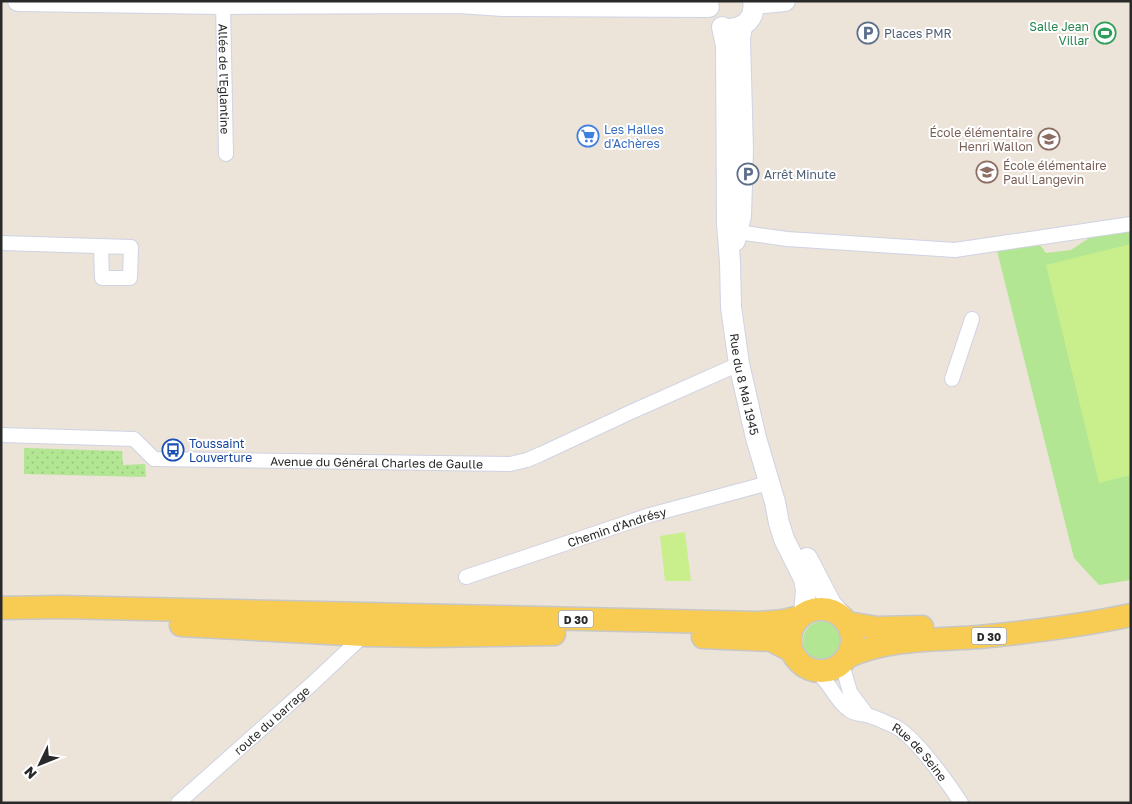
<svg xmlns="http://www.w3.org/2000/svg" width="1132" height="804" font-family="'Golos Text',sans-serif">
	<style>
		.grass { fill: #b2e692 }
		.park { fill: url(#park-dots) }
		.pitch { fill: #c9ef8d }
		.lines { fill: none; stroke-linecap: round; stroke-linejoin: round }
		.street-casing { stroke: #cfd3e3; stroke-width: 16 }
		.secondary-casing { stroke: #cfd3e3; stroke-width: 22 }
		.primary-casing { stroke: #c7c7c7; stroke-width: 25 }
		.street { stroke: #fff; stroke-width: 14 }
		.secondary { stroke: #fff; stroke-width: 20 }
		.primary { stroke: #f8cb52; stroke-width: 22 }
		.labels { text-anchor: middle; dominant-baseline: central; stroke-width: 4; stroke-linejoin: round; paint-order: stroke }
		.shield { fill: #fff; stroke: #696969; stroke-width: 1 }
		.shield-label { font-size: 11px; font-weight: bold; fill: #292929 }
		.leisure-label { font-size: 12px; fill: #27864d; stroke: #fff; text-anchor: end }
		.service-label { font-size: 12px; fill: #4e5e75; stroke: #fff; text-anchor: start }
		.street-label { font-size: 12px; fill: #292929; stroke: #fff }
		.shop-label { font-size: 12px; fill: #366cbe; stroke: #fff; text-anchor: start }
		.education-label { font-size: 12px; fill: #785e54; stroke: #fff; text-anchor: end }
		.transit-label { font-size: 12px; fill: #164399; stroke: #fff; text-anchor: start }
	</style>
	<defs>
		<pattern id="park-dots" width="8" height="8" patternUnits="userSpaceOnUse" patternTransform="scale(1.25)"><rect width="8" height="8" fill="#b2e692"/><path d="M2 2h.1M6 6h.1" fill="none" stroke="#99c57e" stroke-width="1.8" stroke-linecap="round"/></pattern>
	</defs>
	<rect width="100%" height="100%" fill="#ece3d9"/>
	<path class="grass" d="M1131 228V580L1099 585 1074 558 996 247 1037 241 1046 253 1071 250 1098 232Z
		M803 641a20 20 0 1 1 40 0a20 20 0 1 1-40 0Z"/>
	<path class="park" d="M24 448 122 451 123 465 145 464 146 477 24 474Z"/>
	<path class="pitch" d="M1131 244V475L1099 483 1046 265Z
		M685 532 691 581H665L660 536Z"/>
	<g class="lines">
		<g class="street-casing">
			<g id="street">
				<path id="s1" d="M223 4 226 154"/>
				<path d="M737 232 787 239 955 250 1131 224"/>
				<path d="M1 243 131 247 130 278H102L101 247"/>
				<path d="M952 379 972 319"/>
				<path id="s2" d="M1 435 134 439 154 459 510 464 527 460 541 454 631 412 739 364"/>
				<path id="s3" d="M466 577 650 515 769 483"/>
				<path d="M842 664 850 692 867 715"/>
				<path id="s4" d="M813 670C831 681 834 700 849 710 854 714 861 714 867 715 877 718 887 723 896 727 915 737 949 784 961 803"/>
				<path id="s5" d="M178 803 313 683 365 634"/>
			</g>
		</g>
		<g class="secondary-casing">
			<g id="secondary">
				<path d="M18 1 223 4 458 3 503 6 709 7"/>
				<path d="M754 4 785 1"/>
				<path id="s6" d="M722 27 726 46 727 224 730 262 731 307 739 364 756 438 775 502 779 523 784 539 804 579 806 590 804 614"/>
				<path d="M729 29C745 28 756 18 753 1"/>
				<path d="M735 241 741 216 743 149 740 39 742 26"/>
				<path d="M807 558 831 604 842 616"/>
			</g>
		</g>
		<g class="primary-casing">
			<path id="primary" d="M1 608 60 607 758 623 784 621 800 617
				M790 640a31 31 0 1 1 62 0a31 31 0 1 1-62 0Z
				M848 623 877 628 922 627
				M181 625 364 635 428 636 554 634
				M703 637 771 640 792 651
				M847 657C886 638 936 640 979 637 1030 632 1081 626 1131 615"/>
		</g>
		<use href="#street" class="street"/>
		<use href="#secondary" class="secondary"/>
		<use href="#primary" class="primary"/>
	</g>
	<defs>
		<g id="parking-ring" transform="scale(1.125)"><circle r="9.5" fill="#fff" stroke="#5c6f8a" stroke-width="1.5"/><path d="M-3.5-5.5H1a3.5 3.5 0 0 1 0 7H-1V5.5H-3.5ZM-1-3.4V-.6H.8a1.4 1.4 0 0 0 0-2.8Z" fill="#5c6f8a"/></g>
		<g id="stadium-ring" transform="scale(1.125)"><circle r="9.5" fill="#fff" stroke="#2e9e5b" stroke-width="1.5"/><path d="M0-5a6.5 5 0 1 0 0 10a6.5 5 0 1 0 0-10ZM-3.5-1.8h7v3.6h-7Z" fill="#2e9e5b"/></g>
		<g id="supermarket-ring" transform="scale(1.125)"><circle r="9.5" fill="#fff" stroke="#3f7fe0" stroke-width="1.5"/><path d="M-6-5.5h2.5l.6 2H6L4.5 2H-2.5L-4.4-4H-6ZM-1.5 3.2a1.3 1.3 0 1 0 .1 0ZM3 3.2a1.3 1.3 0 1 0 .1 0Z" fill="#3f7fe0"/></g>
		<g id="school-ring" transform="scale(1.125)"><circle r="9.5" fill="#fff" stroke="#8d6e63" stroke-width="1.5"/><path d="M0-5L7-2L0 1L-7-2ZM-4 1L0 2.5L4 1V4Q0 6-4 4Z" fill="#8d6e63"/></g>
		<g id="bus-ring" transform="scale(1.125)"><circle r="9.5" fill="#fff" stroke="#1a4fb4" stroke-width="1.5"/><path d="M-5-6H5V4H4V6H2V4H-2V6H-4V4H-5ZM-3.5-4V0h7V-4ZM-3.5 1.2v1.5H-2V1.2ZM2 1.2v1.5H3.5V1.2Z" fill="#1a4fb4"/></g>
	</defs>
	<g fill-rule="evenodd">
		<use href="#parking-ring" x="868" y="33"/>
		<use href="#stadium-ring" x="1105" y="33"/>
		<use href="#supermarket-ring" x="588" y="136"/>
		<use href="#school-ring" x="1049" y="139"/>
		<use href="#school-ring" x="987" y="172"/>
		<use href="#parking-ring" x="748" y="174"/>
		<use href="#bus-ring" x="173" y="450"/>
	</g>
	<g class="labels">
		<g class="shield">
			<rect x="558.5" y="610.5" width="35" height="17" rx="4"/>
			<rect x="971.5" y="627.5" width="35" height="17" rx="4"/>
		</g>
		<g class="shield-label">
			<text x="576" y="619">D 30</text>
			<text x="989" y="636">D 30</text>
		</g>
		<g class="leisure-label">
			<text x="1089" y="26">Salle Jean<tspan x="1089" dy="14">Villar</tspan></text>
		</g>
		<g class="service-label">
			<text x="884" y="33">Places PMR</text>
			<text x="764" y="174">Arrêt Minute</text>
		</g>
		<g class="street-label">
			<text stroke="none"><textPath href="#s1" startOffset="75">Allée de l'Eglantine</textPath></text>
			<text stroke="none"><textPath href="#s6" startOffset="359">Rue du 8 Mai 1945</textPath></text>
			<text stroke="none"><textPath href="#s2" startOffset="384">Avenue du Général Charles de Gaulle</textPath></text>
			<text stroke="none"><textPath href="#s3" startOffset="159">Chemin d'Andrésy</textPath></text>
			<text stroke="none"><textPath href="#s5" startOffset="125">route du barrage</textPath></text>
			<text stroke="none"><textPath href="#s4" startOffset="139">Rue de Seine</textPath></text>
		</g>
		<g class="shop-label">
			<text x="604" y="129">Les Halles<tspan x="604" dy="14">d'Achères</tspan></text>
		</g>
		<g class="education-label">
			<text x="1033" y="132">École élémentaire<tspan x="1033" dy="14">Henri Wallon</tspan></text>
			<text x="1003" y="165" text-anchor="start">École élémentaire<tspan x="1003" dy="14">Paul Langevin</tspan></text>
		</g>
		<g class="transit-label">
			<text x="189" y="443">Toussaint<tspan x="189" dy="14">Louverture</tspan></text>
		</g>
	</g>
	<rect width="1132" height="804" fill="none" stroke="#292929" stroke-width="5"/>
	<g transform="translate(40 764) rotate(227)" stroke="#ffffff" stroke-width="4" paint-order="stroke">
	<path d="M0-4L9 19L0 12L-9 19Z" fill="#292929"/>
	<text y="-8" font-size="14" font-weight="bold" text-anchor="middle" fill="#292929">N</text>
	</g>
</svg>
